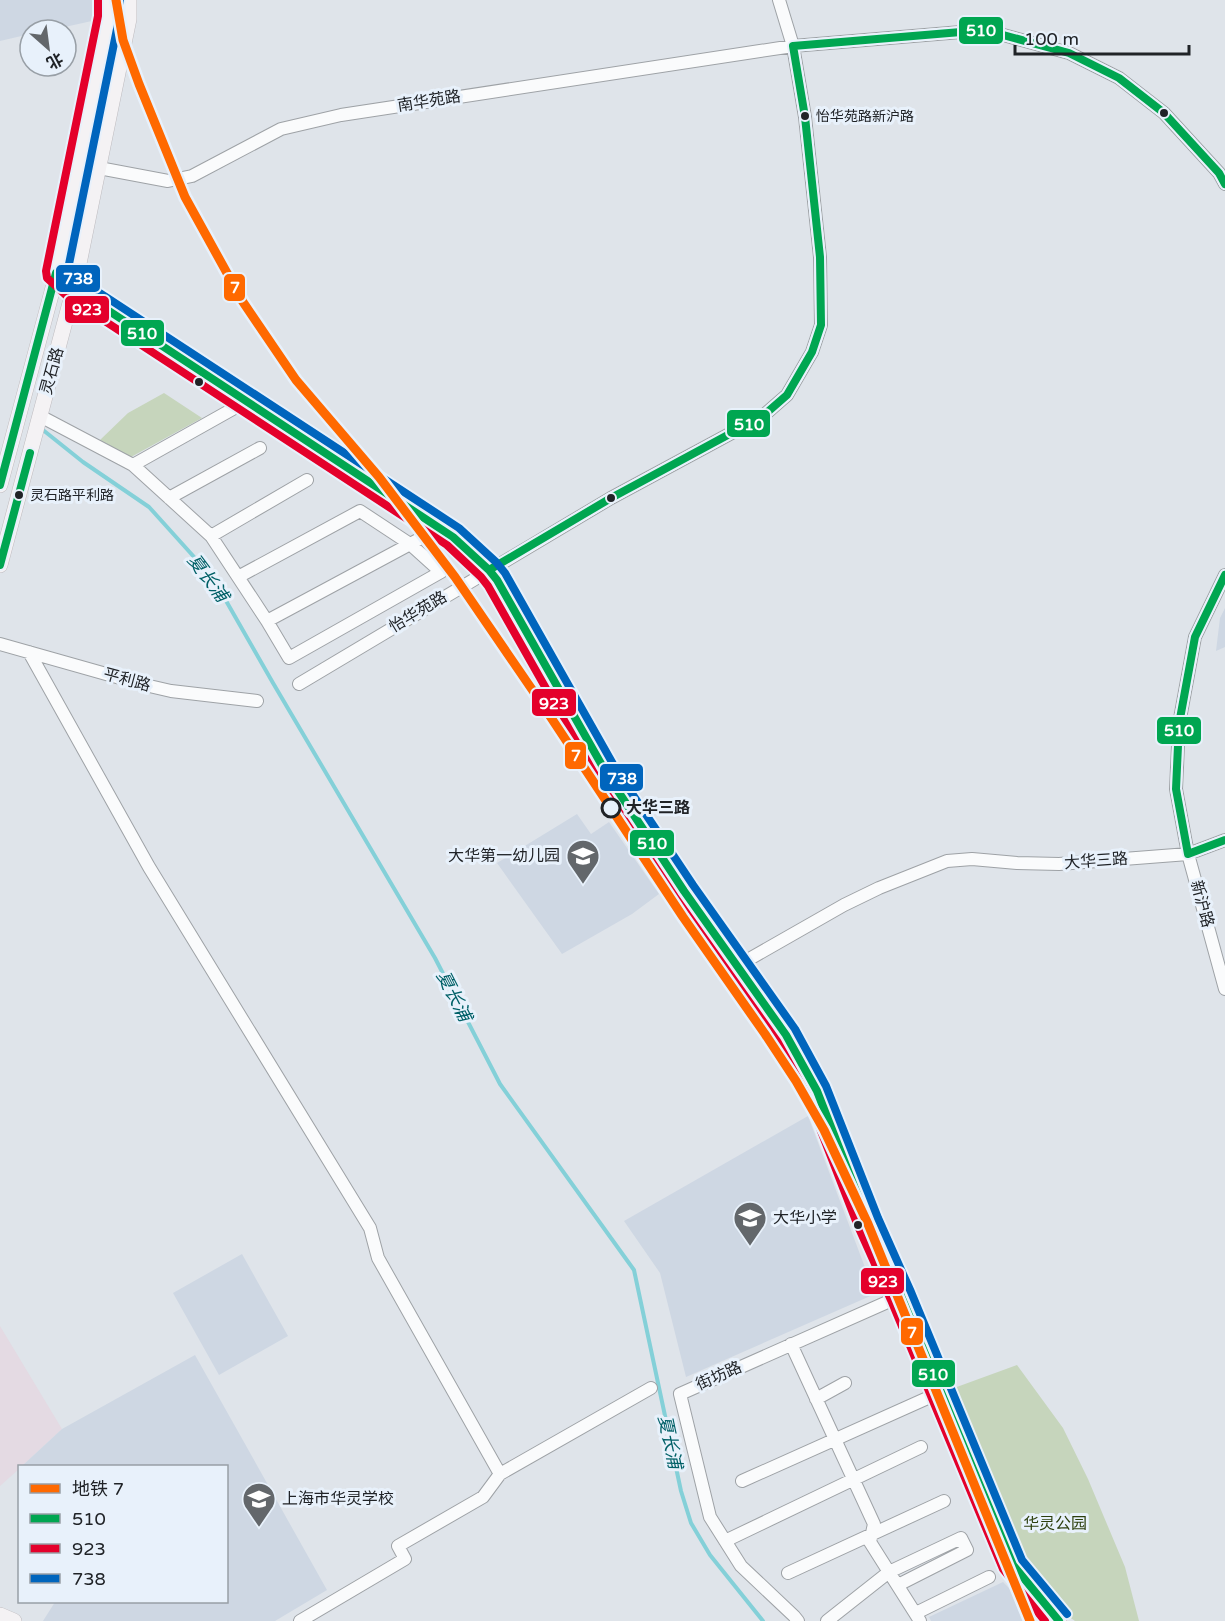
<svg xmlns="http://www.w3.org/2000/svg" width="1225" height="1621" font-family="'Varela Round','Noto Sans SC',sans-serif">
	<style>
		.commercial { fill: #e4dae3 }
		.built { fill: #ced7e3 }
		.green { fill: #c6d5bc }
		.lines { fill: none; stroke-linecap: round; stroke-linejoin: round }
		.stream { stroke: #84d0d8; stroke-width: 4 }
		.minor-casing { stroke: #9ea2a6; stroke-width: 14 }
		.major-casing { stroke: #bdbabe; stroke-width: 16 }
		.minor { stroke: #fafbfc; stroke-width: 12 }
		.major { stroke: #f4f2f4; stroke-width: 15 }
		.bus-1-casing { stroke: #e8f1fb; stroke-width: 12 }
		.bus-2-casing { stroke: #e8f1fb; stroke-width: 12 }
		.bus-3-casing { stroke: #e8f1fb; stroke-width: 12 }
		.bus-1 { stroke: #00a651; stroke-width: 8 }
		.bus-2 { stroke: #e4002b; stroke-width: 8 }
		.bus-3 { stroke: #0065bd; stroke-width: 8 }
		.metro-1-casing { stroke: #e8f1fb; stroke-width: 14 }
		.metro-1 { stroke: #ff6900; stroke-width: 9 }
		.bus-dot { fill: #202327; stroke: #e8f1fb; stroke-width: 2 }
		.stop-dot { fill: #e8f1fb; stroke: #202327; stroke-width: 3 }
		.labels { text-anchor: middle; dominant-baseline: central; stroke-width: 6; stroke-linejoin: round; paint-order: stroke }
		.bus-label { font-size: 14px; fill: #202327; stroke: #e8f1fb; text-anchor: start }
		.street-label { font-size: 16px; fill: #202327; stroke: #e8f1fb }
		.stop-label { font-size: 16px; font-weight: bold; fill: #202327; stroke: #e8f1fb; text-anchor: start }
		.poi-label { font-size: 16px; fill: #202327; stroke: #e8f1fb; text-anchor: start }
		.park-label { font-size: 16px; fill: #2c3f0d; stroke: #e8f1fb }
		.water-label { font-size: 18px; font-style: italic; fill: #006067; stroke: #e8f1fb }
		.line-badge { stroke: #e8f1fb; stroke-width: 2 }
		.badge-label { font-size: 16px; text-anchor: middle; font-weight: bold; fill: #fff }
	</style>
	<rect width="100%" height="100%" fill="#dfe4ea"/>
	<path class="commercial" d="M0 1326 62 1429 22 1466H20L19 1469 0 1486Z"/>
	<path class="built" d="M0 0H101V19L51 30H30V34L0 41Z
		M1225 608V647L1216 651 1220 618Z
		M577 814 591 834 609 822 659 894 632 914 562 954 497 863Z
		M808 1116 875 1294 686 1377 660 1273 624 1221Z
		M242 1254 288 1336 219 1375 173 1293Z
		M195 1355 327 1590 275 1621H43L55 1602H226V1466H22L62 1429Z
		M1003 1582 1042 1621H931L929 1617Z"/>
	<path class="green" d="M164 393 202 418 131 457 100 440 128 413Z
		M1017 1365 1063 1428 1088 1479 1125 1567 1139 1621H1075L1068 1616 1038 1585 1013 1546 954 1388Z"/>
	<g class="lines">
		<path class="stream" d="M43 430 83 462 149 507 213 578 273 683 435 958 500 1084 634 1270 681 1491 691 1523 710 1555 763 1621"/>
		<g class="minor-casing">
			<path id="minor" d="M78 166 99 168 168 181 192 176 281 129 341 115 793 46 985 30 1069 53 1119 78 1164 113 1219 173 1225 184
				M40 416 133 465 211 536 267 621 440 528
				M133 465 247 401
				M169 498 260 448
				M211 536 307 480
				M1225 575 1195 637 1179 724 1176 789 1188 854 1225 989
				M238 577 360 511 410 544 441 572 289 658 267 621
				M0 644 145 685 171 691 257 701
				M29 652 149 867 370 1228 378 1258 500 1474 483 1497 398 1546 405 1559 300 1621
				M299 684 611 498 763 416 787 395 812 352 821 325 820 257 805 117 793 46 779 0
				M737 966 844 905 879 888 947 861 972 859 1017 863 1059 864 1188 854 1225 840
				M791 1344 874 1524 870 1542 920 1621
				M816 1399 845 1383
				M500 1474 651 1388
				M742 1481 941 1392
				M725 1541 921 1447
				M788 1573 944 1501
				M916 1613 989 1577
				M798 1621 794 1616 741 1566 710 1517 680 1394 901 1296
				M827 1621 889 1572 961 1538 967 1550 898 1585"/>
		</g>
		<g class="major-casing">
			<path id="major" d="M56 273 74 288 453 537 489 570 497 580 608 776 684 891 786 1035 817 1091 868 1222 901 1296 1013 1565 1059 1621
				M0 485 54 284 109 17V0
				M0 565 74 288 129 19V0
				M0 1615 14 1621"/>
		</g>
		<use href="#minor" class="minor"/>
		<use href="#major" class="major"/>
		<g class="bus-1-casing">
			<path id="bus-1" d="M0 485 56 273 74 288 453 537 489 570 497 580 608 776 684 891 786 1035 817 1091 868 1222 901 1296 1013 1565 1059 1621
				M0 565 30 453
				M489 570 611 498 763 416 787 395 812 352 821 325 820 257 805 117 793 46 985 30 1069 53 1119 78 1164 113 1219 173 1225 184
				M1225 575 1195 637 1179 724 1176 789 1188 854 1225 840"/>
		</g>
		<g class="bus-2-casing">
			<path id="bus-2" d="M98 0V16L46 271 47 278 68 297 447 545 481 577 488 586 599 782 675 897 777 1041 807 1095 858 1226 891 1300 1003 1569 1045 1621"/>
		</g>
		<g class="bus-3-casing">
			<path id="bus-3" d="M120 0 119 19 68 269 80 280 459 528 496 562 505 573 617 771 693 885 795 1029 826 1086 878 1218 911 1292 1022 1560 1067 1614"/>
		</g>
		<use href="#bus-1" class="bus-1"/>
		<use href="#bus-2" class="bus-2"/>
		<use href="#bus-3" class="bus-3"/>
		<g class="metro-1-casing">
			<path id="metro-1" d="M116 0 123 40 139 84 185 197 243 302 296 380 379 477 455 577 542 704 683 917 765 1034 796 1081 824 1130 868 1224 1030 1621"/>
		</g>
		<use href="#metro-1" class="metro-1"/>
	</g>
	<defs>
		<g id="school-pin" transform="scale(1.725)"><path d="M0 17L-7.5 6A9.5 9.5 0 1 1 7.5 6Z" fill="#63676b" stroke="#e8f1fb"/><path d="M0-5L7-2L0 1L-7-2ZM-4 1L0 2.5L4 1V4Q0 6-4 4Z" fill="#fff"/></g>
	</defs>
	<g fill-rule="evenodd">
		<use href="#school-pin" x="583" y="856"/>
		<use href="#school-pin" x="750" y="1218"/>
		<use href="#school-pin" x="259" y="1499"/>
	</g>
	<g class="bus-dot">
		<circle cx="1164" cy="113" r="5"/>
		<circle cx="805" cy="116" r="5"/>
		<circle cx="199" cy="382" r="5"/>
		<circle cx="19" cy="495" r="5"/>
		<circle cx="611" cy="498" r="5"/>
		<circle cx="858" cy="1225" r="5"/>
	</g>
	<circle class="stop-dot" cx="611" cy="808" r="9"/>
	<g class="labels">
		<g class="bus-label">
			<text x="816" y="116">怡华苑路新沪路</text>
			<text x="30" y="495">灵石路平利路</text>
		</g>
		<g class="street-label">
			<text transform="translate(429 101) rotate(-9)">南华苑路</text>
			<text transform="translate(52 371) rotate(-75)">灵石路</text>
			<text transform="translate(418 612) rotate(-31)">怡华苑路</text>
			<text transform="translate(127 680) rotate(15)">平利路</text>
			<text transform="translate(1096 861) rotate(-4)">大华三路</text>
			<text transform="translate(1202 904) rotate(75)">新沪路</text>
			<text transform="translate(719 1376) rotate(-24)">街坊路</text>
		</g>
		<g class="stop-label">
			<text x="626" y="808">大华三路</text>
		</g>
		<g class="poi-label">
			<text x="560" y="856" text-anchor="end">大华第一幼儿园</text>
			<text x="773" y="1218">大华小学</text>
			<text x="282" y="1499">上海市华灵学校</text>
		</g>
		<g class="park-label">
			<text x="1055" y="1524">华灵公园</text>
		</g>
		<g class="water-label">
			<text transform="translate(208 578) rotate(53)">夏长浦</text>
			<text transform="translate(454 996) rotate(63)">夏长浦</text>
			<text transform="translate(670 1442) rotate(78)">夏长浦</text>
		</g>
	</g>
	<g class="line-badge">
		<rect x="958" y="16" width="46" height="29" rx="6" fill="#00a651"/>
		<rect x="55" y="264" width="46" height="29" rx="6" fill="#0065bd"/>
		<rect x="223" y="273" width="23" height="29" rx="6" fill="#ff6900"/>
		<rect x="64" y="295" width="46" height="29" rx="6" fill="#e4002b"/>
		<rect x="120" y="319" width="45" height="28" rx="6" fill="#00a651"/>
		<rect x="726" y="409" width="45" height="29" rx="6" fill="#00a651"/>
		<rect x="531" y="688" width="46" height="29" rx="6" fill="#e4002b"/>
		<rect x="1156" y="716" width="46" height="29" rx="6" fill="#00a651"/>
		<rect x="564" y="741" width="23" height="29" rx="6" fill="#ff6900"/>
		<rect x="599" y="763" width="45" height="29" rx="6" fill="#0065bd"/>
		<rect x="629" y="829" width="46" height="28" rx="6" fill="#00a651"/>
		<rect x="860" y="1267" width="45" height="28" rx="6" fill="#e4002b"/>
		<rect x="900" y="1317" width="24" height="29" rx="6" fill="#ff6900"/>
		<rect x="911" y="1359" width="45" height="29" rx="6" fill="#00a651"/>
	</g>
	<g class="badge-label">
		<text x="981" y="36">510</text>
		<text x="78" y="284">738</text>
		<text x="235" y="293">7</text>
		<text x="87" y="315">923</text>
		<text x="142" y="339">510</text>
		<text x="749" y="430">510</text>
		<text x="554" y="709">923</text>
		<text x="1179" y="736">510</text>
		<text x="576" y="761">7</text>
		<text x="622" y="784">738</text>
		<text x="652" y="849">510</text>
		<text x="883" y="1287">923</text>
		<text x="912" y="1338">7</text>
		<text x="933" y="1380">510</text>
	</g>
	<rect x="18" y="1465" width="210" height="138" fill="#e8f1fb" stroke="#989fa6" stroke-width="1.5"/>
	<rect x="30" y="1484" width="30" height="9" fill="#ff6900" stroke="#989fa6" stroke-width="1.5"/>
	<text x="72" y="1495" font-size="18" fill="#202327">地铁 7</text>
	<rect x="30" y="1514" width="30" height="9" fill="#00a651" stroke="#989fa6" stroke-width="1.5"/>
	<text x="72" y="1525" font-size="18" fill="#202327">510</text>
	<rect x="30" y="1544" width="30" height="9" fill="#e4002b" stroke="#989fa6" stroke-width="1.5"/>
	<text x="72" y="1555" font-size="18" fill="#202327">923</text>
	<rect x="30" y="1574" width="30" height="9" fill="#0065bd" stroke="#989fa6" stroke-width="1.5"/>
	<text x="72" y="1585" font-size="18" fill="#202327">738</text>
	<g transform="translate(48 48) rotate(152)"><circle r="28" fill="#e8f1fb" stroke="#989fa6" stroke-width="1.5"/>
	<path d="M0-4.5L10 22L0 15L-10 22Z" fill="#63676b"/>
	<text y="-9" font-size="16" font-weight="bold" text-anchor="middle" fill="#202327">北</text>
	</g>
	<path d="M1015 45v9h174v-9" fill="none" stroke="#202327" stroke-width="3"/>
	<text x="1024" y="45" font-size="18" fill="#202327" stroke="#e8f1fb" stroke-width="4.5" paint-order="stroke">100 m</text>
</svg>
